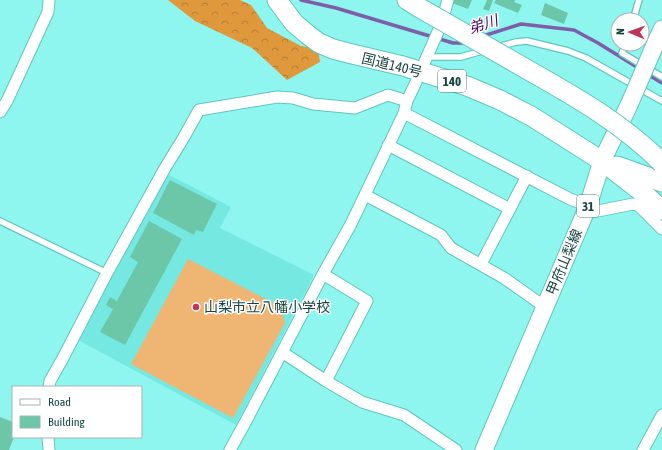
<svg xmlns="http://www.w3.org/2000/svg" width="662" height="450" font-family="'Asap Condensed','Noto Sans JP',sans-serif">
	<style>
		.built { fill: #75e8e1 }
		.forest { fill: url(#forest-crowns) }
		.pitch { fill: #efb673 }
		.lines { fill: none; stroke-linecap: round; stroke-linejoin: round }
		.stream { stroke: #7e5ea8; stroke-width: 3.5 }
		.building { fill: #6cc6a8 }
		.lane-casing { stroke: #5ec7c0; stroke-width: 8 }
		.street-casing { stroke: #5ec7c0; stroke-width: 13 }
		.primary-casing { stroke: #5ec7c0; stroke-width: 19 }
		.highway-casing { stroke: #5ec7c0; stroke-width: 21 }
		.lane { stroke: #fff; stroke-width: 5.5 }
		.street { stroke: #fff; stroke-width: 11 }
		.primary { stroke: #fff; stroke-width: 17 }
		.highway { stroke: #fff; stroke-width: 19 }
		.primary-bridge-casing { stroke: #5ec7c0; stroke-width: 19; stroke-linecap: butt }
		.highway-bridge-casing { stroke: #5ec7c0; stroke-width: 21; stroke-linecap: butt }
		.primary-bridge { stroke: #fff; stroke-width: 17 }
		.highway-bridge { stroke: #fff; stroke-width: 19 }
		.poi-dot { fill: #c23359; stroke: #fff; stroke-width: 1.5 }
		.labels { text-anchor: middle; dominant-baseline: central; stroke-width: 3; stroke-linejoin: round; paint-order: stroke }
		.shield { fill: #fff; stroke: #5d7d7b; stroke-width: 1 }
		.shield-label { font-size: 13px; font-weight: bold; fill: #184542 }
		.street-label { font-size: 14px; fill: #184542; stroke: #fff }
		.poi-label { font-size: 14px; fill: #184542; stroke: #fff; text-anchor: start }
		.water-label { font-size: 15px; font-style: italic; fill: #4d066e; stroke: #fff }
	</style>
	<defs>
		<pattern id="forest-crowns" width="20" height="18" patternUnits="userSpaceOnUse"><rect width="20" height="18" fill="#df993c"/><path d="M2 6a3 3 0 1 1 6 0M12 15a3 3 0 1 1 6 0" fill="none" stroke="#b47f34"/></pattern>
	</defs>
	<rect width="100%" height="100%" fill="#8ef6ef"/>
	<path class="built" d="M167 174 231 207 220 228 314 275 236 425 78 340 111 273Z"/>
	<path class="forest" d="M168 0H240L251 5 267 28 301 46 318 49 320 62 287 80 252 48 195 21Z"/>
	<path class="pitch" d="M188 259 281 307 285 323 233 418 131 364Z"/>
	<g class="lines">
		<path class="stream" d="M301 0 336 8 453 43H466
			M483 36 521 24 574 30 598 43 640 69
			M647 74 662 83"/>
	</g>
	<path class="building" d="M453 0H472L468 9 452 3Z
		M487 0H493L489 11 483 9Z
		M496 0H515L514 2 522 5 518 13 494 3Z
		M545 3 568 13 564 24 541 15Z
		M170 180 217 204 203 232 196 230 194 235 153 213Z
		M149 221 182 239 125 345 100 332 113 309 106 305 110 297 117 301 138 262 130 257Z
		M0 417 13 422V437H14L9 450H0Z"/>
	<g class="lines">
		<g class="lane-casing">
			<path id="lane" d="M633 20 639 0
				M625 44 622 53 662 77
				M497 47 516 42 527 41 568 51 586 58 662 101
				M427 57H461L485 50
				M0 221 107 273"/>
		</g>
		<g class="street-casing">
			<path id="street" d="M425 61 441 25 448 0
				M0 112 7 101 48 12 49 0
				M404 113 570 199 588 206 598 211 633 204 639 206 662 229
				M388 145 510 209
				M365 195 441 235 451 248 504 278 545 307
				M481 264 527 176
				M323 274 367 301 326 381
				M282 352 326 381 362 402 404 415 456 450
				M49 387 50 381 63 358 107 273 165 168 184 137 199 110 277 97 293 98 313 104 355 108 388 95 407 101
				M48 437 49 450
				M230 450 246 421 323 274 351 224 404 113 407 101 416 82
				M643 450 662 415"/>
		</g>
		<g class="primary-casing">
			<path id="primary" d="M654 47 662 29
				M484 450 588 206 602 161 629 105"/>
		</g>
		<g class="highway-casing">
			<path id="highway" d="M277 0 294 23 307 34 319 43 333 49 348 53 403 66 467 86 500 100 531 116 602 161 642 192 662 210
				M407 0 420 8
				M617 166 662 182"/>
		</g>
		<use href="#lane" class="lane"/>
		<use href="#street" class="street"/>
		<use href="#primary" class="primary"/>
		<use href="#highway" class="highway"/>
		<g class="primary-bridge-casing">
			<path id="primary-bridge" d="M629 105 654 47"/>
		</g>
		<g class="highway-bridge-casing">
			<path id="highway-bridge" d="M420 8C456 29 492 49 528 70 576 97 623 124 662 163"/>
		</g>
		<use href="#primary-bridge" class="primary-bridge"/>
		<use href="#highway-bridge" class="highway-bridge"/>
	</g>
	<circle class="poi-dot" cx="196" cy="307" r="4"/>
	<g class="labels">
		<g class="shield">
			<rect x="438" y="70" width="28" height="22" rx="3"/>
			<rect x="577" y="195" width="22" height="22" rx="3"/>
		</g>
		<g class="shield-label">
			<text x="452" y="81">140</text>
			<text x="588" y="206">31</text>
		</g>
		<g class="street-label">
			<text transform="translate(392 65) rotate(14)">国道140号</text>
			<text transform="translate(564 262) rotate(-67)">甲府山梨線</text>
		</g>
		<g class="poi-label">
			<text x="204" y="307">山梨市立八幡小学校</text>
		</g>
		<g class="water-label">
			<text transform="translate(483 24) rotate(-18)">弟川</text>
		</g>
	</g>
	<rect x="12" y="386" width="130" height="52" fill="#ffffff" stroke="#a3b5b3"/>
	<rect x="20" y="399" width="20" height="6" fill="#ffffff" stroke="#a3b5b3"/>
	<text x="48" y="406" font-size="12" fill="#184542">Road</text>
	<rect x="20" y="416" width="20" height="12" fill="#6cc6a8" stroke="#a3b5b3"/>
	<text x="48" y="426" font-size="12" fill="#184542">Building</text>
	<g transform="translate(630 32) rotate(272)"><circle r="19" fill="#ffffff" stroke="#a3b5b3"/>
	<path d="M0-3L7 15L0 10L-7 15Z" fill="#c23359"/>
	<text y="-6" font-size="11" font-weight="bold" text-anchor="middle" fill="#184542">N</text>
	</g>
</svg>
